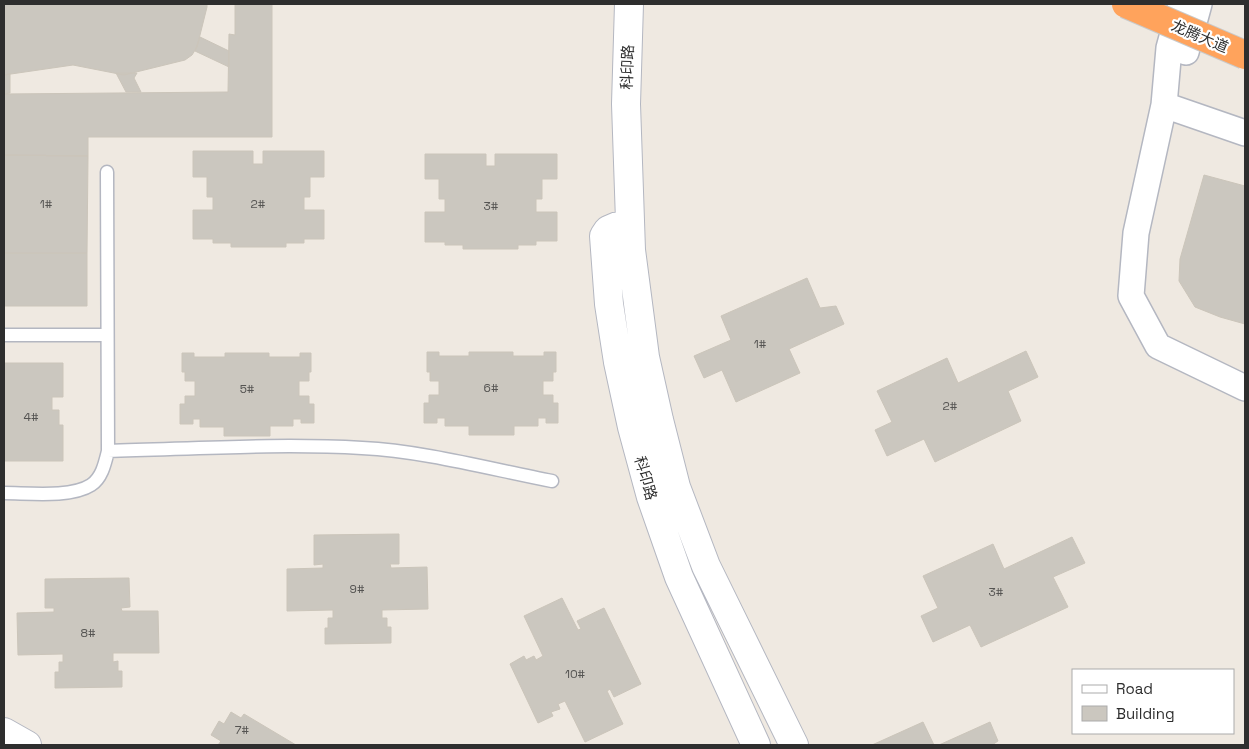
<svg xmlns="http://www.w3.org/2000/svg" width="1249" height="749" font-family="'Space Grotesk','Noto Sans SC',sans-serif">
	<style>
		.building { fill: #cbc7bf; stroke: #cbc5ba }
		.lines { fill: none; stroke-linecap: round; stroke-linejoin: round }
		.lane-casing { stroke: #b4b7c1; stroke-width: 15 }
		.street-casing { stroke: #b4b7c1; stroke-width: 28 }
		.secondary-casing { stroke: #b4b7c1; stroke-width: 30 }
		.lane { stroke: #fff; stroke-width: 12 }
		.street { stroke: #fff; stroke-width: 25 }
		.secondary { stroke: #fff; stroke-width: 28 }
		.highway-bridge-casing { stroke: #c9c9c9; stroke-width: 30; stroke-linecap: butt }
		.highway-bridge { stroke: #ffa35c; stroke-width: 28 }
		.labels { text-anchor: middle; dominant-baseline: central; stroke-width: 4.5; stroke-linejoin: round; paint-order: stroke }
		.number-label { font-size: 12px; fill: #555452 }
		.street-label { font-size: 15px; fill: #2e2e2e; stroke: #fff }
	</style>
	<rect width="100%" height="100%" fill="#efe9e1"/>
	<path class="building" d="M4 4H207V7L197 47 192 55 185 60 124 75 73 65 4 75Z
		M235 4H272V137H88V156L4 155V94L228 92 229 34 235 35Z
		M200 37 229 51V67L195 51Z
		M116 73H137L134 78 141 92H126Z
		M10 74V93L4 94V75Z
		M193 151H253V164H263V151H324V177H310V197H304V210H324V239H304V243H286V247H231V243H213V239H193V210H213V197H207V177H193Z
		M425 154H486V166H495V154H557V179H542V199H536V212H557V241H536V245H518V249H463V245H445V242H425V212H445V199H439V179H425Z
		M4 155 88 156 87 253H4Z
		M1204 175 1245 186V324L1220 317 1195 307 1179 281 1180 259Z
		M4 253H87V306H4Z
		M807 278 820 308 836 306 844 324 789 349 800 373 736 402 722 370 704 378 694 356 731 340 721 316Z
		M1026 351 1038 377 1008 391 1021 421 935 462 924 439 887 456 875 430 892 422 877 391 947 358 958 383Z
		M427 352H439V356H469V352H513V356H544V352H556V372H553V381H543V395H553V403H558V423H546V418H538V426H514V435H469V426H445V418H437V423H424V403H429V395H439V381H430V372H427Z
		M182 353H194V357H225V353H269V357H300V353H311V372H309V381H299V396H309V404H314V423H301V419H293V426H270V436H224V427H200V419H193V424H180V404H185V396H195V381H185V372H182Z
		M4 363H63V397H52V410H59V425H63V461H4Z
		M399 534V564H390L391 568 427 567 428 609 382 610V618H387V627H391V643L325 644V628H328V618H333V610L287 611V569L323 568V564L314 565V535Z
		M1072 537 1085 563 1053 577 1068 607 981 647 970 625 933 642 921 616 938 608 923 576 993 544 1004 569Z
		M129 578 130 607 121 608 122 611H158L159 653H113V662L118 661V671H122V687L55 688V672H59V662H63V654L18 655 17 613 54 612V608H45V579Z
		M562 598 578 630 581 629 577 621 604 608 641 684 614 697 610 689 607 691 623 724 585 742 565 701 558 704 560 709 551 712 553 716 538 723 510 664 524 656 526 660 534 656 536 660 543 656 524 616Z
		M231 712 241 718 244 714 296 745H218L221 741 211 735 219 721 224 724Z
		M923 722 934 745H872Z
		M990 722 998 741 992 745H939Z"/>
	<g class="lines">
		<g class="lane-casing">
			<path id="lane" d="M4 335H106
				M108 451C192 449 277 443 362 448 424 451 490 469 552 481
				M4 493C28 493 71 498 91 485 102 478 105 463 108 451L107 172"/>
		</g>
		<g class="street-casing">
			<path id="street" d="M1181 4 1169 48 1164 105 1136 233 1131 296 1158 346 1245 388
				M1186 52 1199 4
				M1164 105 1245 133"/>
		</g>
		<g class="secondary-casing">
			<path id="secondary" d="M629 4 626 104 631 250 645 357 659 420 676 487 706 566 794 745
				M631 250 625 235 615 227 608 230 604 236 609 304 618 362 632 427 651 497 679 577 756 745
				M4 732 27 745"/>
		</g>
		<use href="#lane" class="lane"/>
		<use href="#street" class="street"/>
		<use href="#secondary" class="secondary"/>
		<g class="highway-bridge-casing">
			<path id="highway-bridge" d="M1126 4 1245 55"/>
		</g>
		<use href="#highway-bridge" class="highway-bridge"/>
	</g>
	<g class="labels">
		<g class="number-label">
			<text x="46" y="204">1#</text>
			<text x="258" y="204">2#</text>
			<text x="491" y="206">3#</text>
			<text x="760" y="344">1#</text>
			<text x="491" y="388">6#</text>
			<text x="247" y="389">5#</text>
			<text x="950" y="406">2#</text>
			<text x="31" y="417">4#</text>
			<text x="357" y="589">9#</text>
			<text x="996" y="592">3#</text>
			<text x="88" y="633">8#</text>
			<text x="575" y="674">10#</text>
			<text x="242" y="730">7#</text>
		</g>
		<g class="street-label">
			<text transform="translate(1200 36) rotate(23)">龙腾大道</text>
			<text transform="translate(627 67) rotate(-88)">科印路</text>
			<text transform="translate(646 478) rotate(74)">科印路</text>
		</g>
	</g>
	<rect width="1249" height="749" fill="none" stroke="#2e2e2e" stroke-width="10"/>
	<rect x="1072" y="669" width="162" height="65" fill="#ffffff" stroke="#ababab"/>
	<rect x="1082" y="685" width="25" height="8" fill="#ffffff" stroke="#ababab"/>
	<text x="1116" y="694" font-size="15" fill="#2e2e2e">Road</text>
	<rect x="1082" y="706" width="25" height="15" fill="#cbc7bf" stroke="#ababab"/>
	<text x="1116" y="719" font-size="15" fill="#2e2e2e">Building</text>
</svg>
